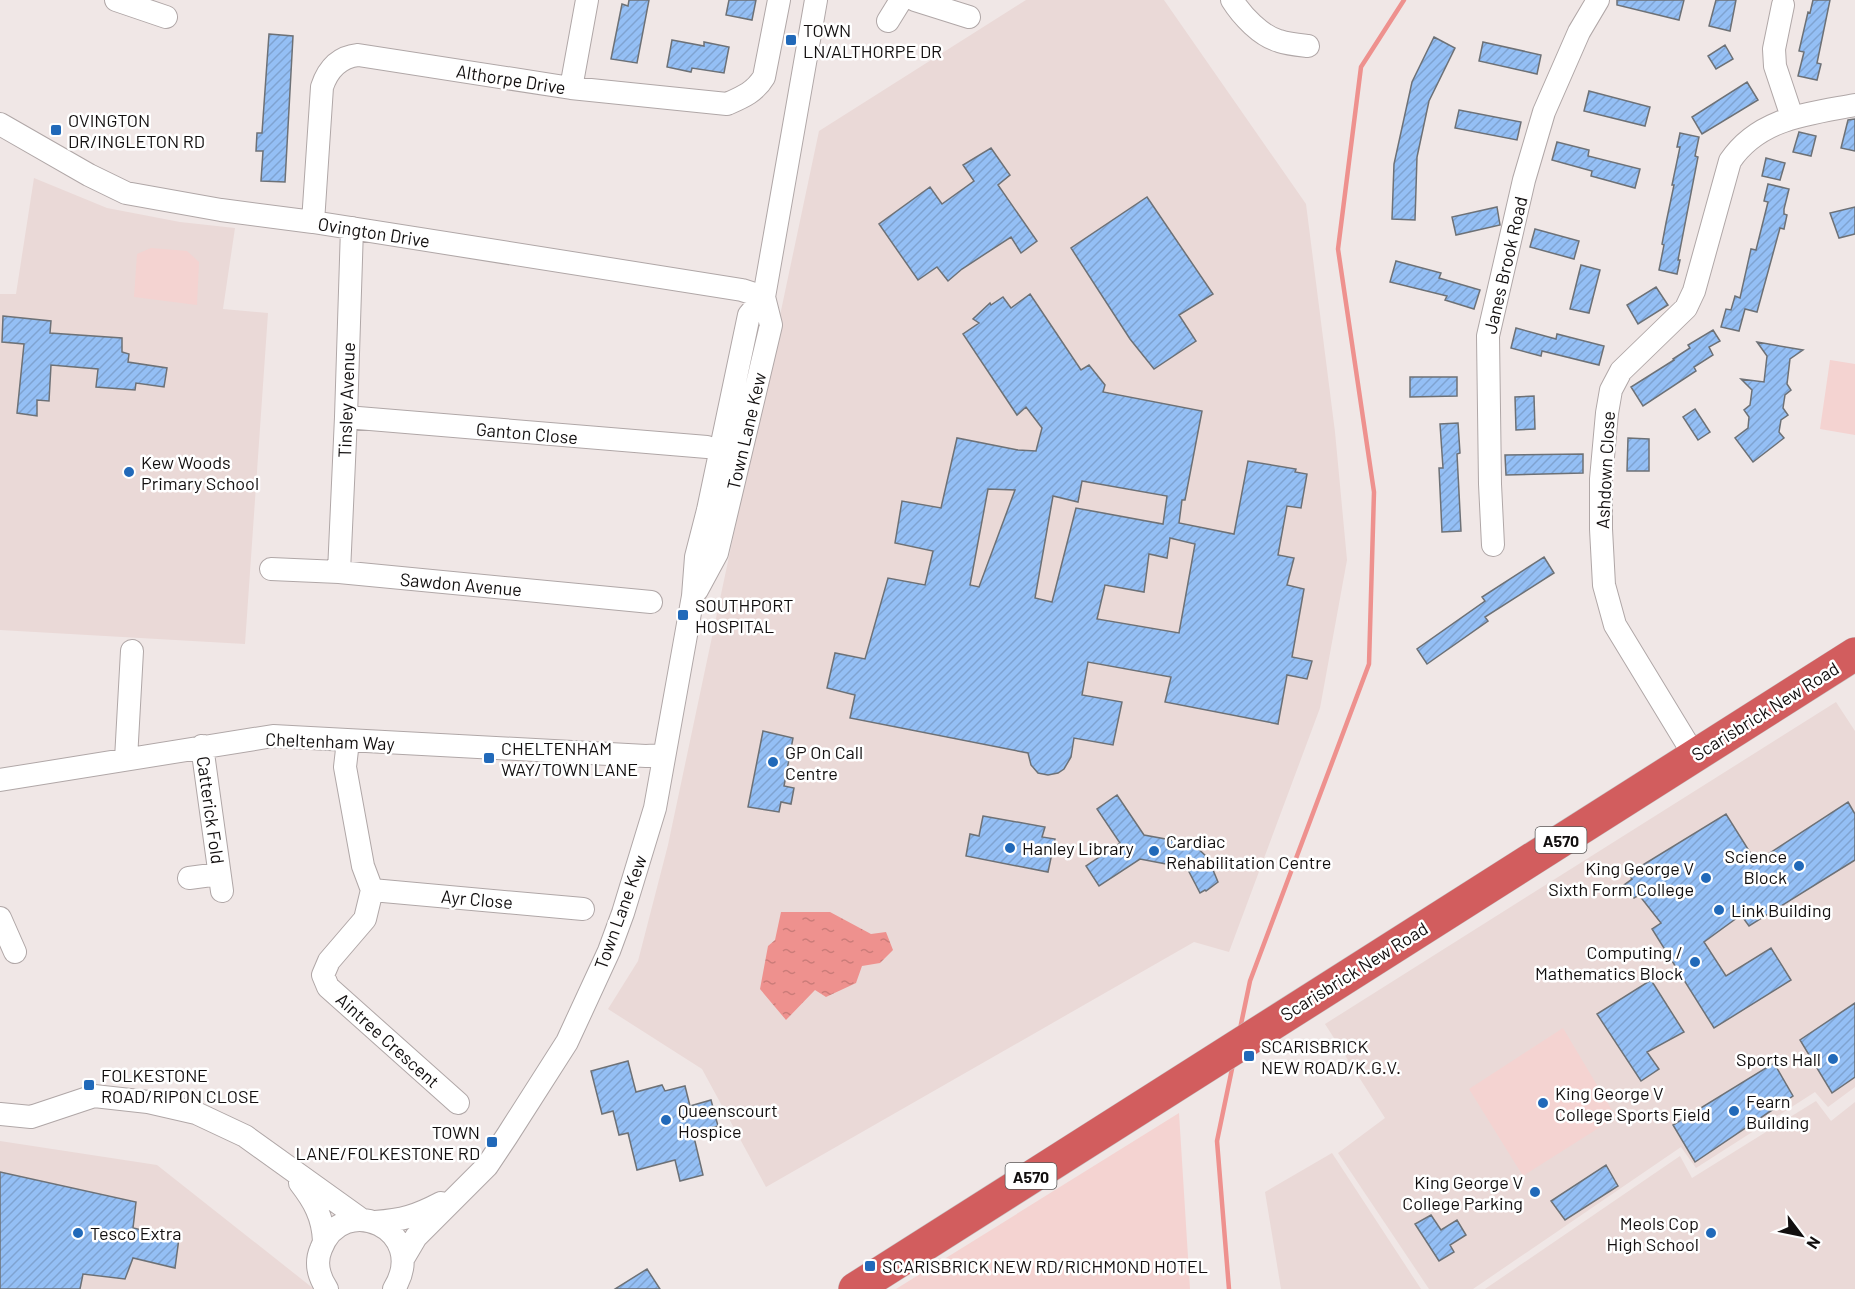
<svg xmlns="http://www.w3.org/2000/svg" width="1855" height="1289" font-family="Barlow,sans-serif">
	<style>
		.built { fill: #ead9d7 }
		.park { fill: #f4d3d1 }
		.water { fill: url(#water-ripples) }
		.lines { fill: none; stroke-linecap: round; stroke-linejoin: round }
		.stream { stroke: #ee918e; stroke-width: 4.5 }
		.building { fill: url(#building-hatch); stroke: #6d7176; stroke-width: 1.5; fill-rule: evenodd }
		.minor-casing { stroke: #b0a7a7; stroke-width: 24 }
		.highway-casing { stroke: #c6c5c5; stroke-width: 34 }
		.minor { stroke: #fff; stroke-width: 22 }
		.highway { stroke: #d25d5e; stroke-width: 33 }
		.poi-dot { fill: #2169b9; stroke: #fff; stroke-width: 2 }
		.labels { text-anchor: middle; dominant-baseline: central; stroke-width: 5; stroke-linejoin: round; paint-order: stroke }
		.shield { fill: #fff; stroke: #595757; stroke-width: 1.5 }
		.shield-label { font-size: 16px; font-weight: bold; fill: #120f0f }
		.poi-label { font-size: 18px; fill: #120f0f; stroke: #fff; text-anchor: start }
		.street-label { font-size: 18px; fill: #120f0f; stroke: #fff }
	</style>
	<defs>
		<pattern id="water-ripples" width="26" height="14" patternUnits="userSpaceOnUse" patternTransform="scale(1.5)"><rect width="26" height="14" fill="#ee918e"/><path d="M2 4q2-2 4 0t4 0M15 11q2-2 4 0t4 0" fill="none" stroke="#cb7c79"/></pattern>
		<pattern id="building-hatch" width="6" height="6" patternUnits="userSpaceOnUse" patternTransform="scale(1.5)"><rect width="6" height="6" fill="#94bff5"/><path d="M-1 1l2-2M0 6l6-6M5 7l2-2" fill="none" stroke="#7fa3d1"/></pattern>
	</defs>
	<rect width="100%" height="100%" fill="#f0e7e6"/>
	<path class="built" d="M1026 0H1164L1306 204 1335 432 1347 560 1320 708 1229 952 1194 942 766 1187 702 1069 608 1009 638 961 668 845 819 131Z
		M34 178 107 208 180 222 235 228 223 309 268 313 245 644 0 630V294H16Z
		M1836 702 1855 731V1087L1828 1107 1815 1092 1696 1168 1681 1147 1473 1289H1429L1338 1153 1385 1118 1325 1024Z
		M1816 1101 1831 1121 1855 1102V1289H1485L1680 1156 1692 1178Z
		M0 1141 157 1165 314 1289H0Z
		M1332 1153 1421 1289H1281L1265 1192Z"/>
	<path class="park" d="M151 248 187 251 199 262 197 305 134 297 137 254Z
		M1830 360 1855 364V435L1820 429Z
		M1563 1028 1616 1117 1523 1176 1469 1089Z
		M1179 1113 1190 1289H896Z"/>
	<path class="water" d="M781 912H830L871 934 886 932 893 950 880 963 862 966 856 983 826 997 815 990 786 1020 760 989 768 946 775 940Z"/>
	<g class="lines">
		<path class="stream" d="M1240 1029 1250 981 1369 664 1374 492 1338 249 1361 67 1404 0
			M1229 1289 1217 1141 1233 1064"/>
	</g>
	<path class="building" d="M629 0H649L637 63 611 59 622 4 628 6Z
		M729 0H756L752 20 726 15Z
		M1617 0H1684L1679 20 1617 5Z
		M1716 0H1736L1730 31 1709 26Z
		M1813 0H1830L1817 63 1821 64 1817 80 1798 76 1804 52 1799 51 1808 12 1810 13Z
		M269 34 293 36 285 182 261 181 263 151H256L257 133H262Z
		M1434 37 1455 48 1429 101 1417 157 1415 220 1392 219 1394 164 1412 82Z
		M672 40 704 46V42L729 47 724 73 692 68 691 72 667 67Z
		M1483 42 1541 55 1537 74 1479 61Z
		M1725 45 1733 59 1716 69 1708 56Z
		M1747 82 1758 100 1702 134 1692 117Z
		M1589 91 1650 107 1645 126 1584 111Z
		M1459 110 1521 122 1517 140 1455 128Z
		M1855 119V151L1841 148 1848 120Z
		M1799 132 1816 136 1811 156 1793 152Z
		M1680 133 1699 137 1695 156 1698 157 1678 260H1680L1677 274 1659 270 1664 245 1662 244 1666 223 1674 185H1672L1680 147H1677Z
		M1557 142 1589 150 1588 156 1640 169 1635 188 1591 176 1592 171 1552 160Z
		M991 148 1010 175 998 185 1037 241 1021 253 1011 237 962 269 948 281 937 267 918 280 879 224 930 187 942 204 974 181 963 165Z
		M1766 158 1785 163 1780 180 1762 176Z
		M1768 184 1789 189 1784 209V214L1787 215 1784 229 1780 228 1757 312 1745 309 1739 331 1721 327 1726 309 1731 310 1735 296 1740 298 1751 249 1756 250 1768 202 1764 201Z
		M1147 197 1213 294 1179 315 1196 341 1154 369 1130 339 1071 248Z
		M1497 207 1500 225 1456 235 1452 217Z
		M1855 207V234L1839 238 1830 213Z
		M1535 229 1579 241 1574 259 1530 247Z
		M1396 261 1441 273 1439 278 1480 290 1474 309 1445 300 1447 296 1390 282Z
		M1581 265 1600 270 1589 313 1570 309Z
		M1656 287 1668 305 1638 324 1627 305Z
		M1030 294 1081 370 1089 365 1105 385 1103 392 1202 411 1185 500H1182L1179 523 1234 534 1248 461 1296 469 1295 472 1307 474 1301 508 1287 506 1278 555 1294 558 1287 585 1304 589 1292 657 1312 661 1307 679 1287 675 1278 724 1165 702 1171 677 1088 662 1082 695 1122 702 1113 745 1074 738 1071 757 1064 769 1058 773 1048 775 1038 773 1031 765 1028 753 850 718 855 695 827 688 835 653 865 659 888 578 925 585 933 551 895 543 902 501 941 508 957 438 1018 450 1036 451 1042 428 1026 407 1017 415 963 334 979 323 973 319 990 303 991 305 1003 297 1011 308ZM1082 481 1167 496 1163 524 1076 508 1052 602 1035 598 1053 496 1078 502ZM988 489 1015 490 979 587 970 585ZM1170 538 1195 544 1179 633 1097 619 1105 585 1144 592 1149 554 1167 558Z
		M3 316 51 321 50 333 122 338V352L129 354 128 362 167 368 164 387 136 383 135 390 96 387 98 369 51 365 49 401 37 400V416L17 413 24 344 2 342Z
		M1516 328 1556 339 1557 334 1604 346 1599 365 1542 351 1541 356 1511 348Z
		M1713 330 1720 341 1709 347 1713 355 1694 367 1696 371 1643 406 1631 387 1674 360 1673 359 1690 348 1688 345Z
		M1757 342 1803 350 1790 359 1787 384 1791 390 1785 395 1783 408 1788 415 1781 420 1779 432 1784 438 1753 462 1735 438 1748 428 1749 417 1744 410 1750 405 1752 390 1741 379 1764 382 1767 356Z
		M1410 377H1457V396L1410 397Z
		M1534 396 1535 429 1516 430 1515 397Z
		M1695 409 1710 432 1698 440 1683 417Z
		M1458 423 1460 453 1457 454 1461 531 1442 532 1439 468H1443L1440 424Z
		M1628 438 1649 439V471H1627Z
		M1583 454V473L1506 475 1505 455Z
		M1544 557 1554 573 1485 617 1488 621 1427 664 1417 649 1485 601 1482 597Z
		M763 731 793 738 784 786 794 788 791 804 781 802 779 812 748 807Z
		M1117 795 1144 835 1193 844 1208 858 1218 882 1206 891 1205 890 1200 893 1187 868 1140 859 1099 886 1086 866 1120 843 1097 809Z
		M1848 802 1855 814V860L1749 926 1741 915 1704 942 1726 976 1771 948 1791 980 1714 1028 1652 929 1661 923 1639 895 1634 898 1624 885 1632 879 1628 874 1726 814 1756 862Z
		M983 816 1045 827 1042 837 1055 839 1048 872 966 856 970 834 979 836Z
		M1651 980 1684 1032 1647 1052 1659 1069 1641 1081 1597 1014Z
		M1855 1003V1077L1832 1093 1800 1040Z
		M628 1061 636 1092 662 1085 665 1091 685 1086 690 1106 711 1100 718 1126 693 1133 703 1175 680 1181 675 1160 637 1170 628 1133 619 1135 613 1111 602 1114 591 1071Z
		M1774 1063 1793 1096 1695 1162 1673 1125Z
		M1606 1165 1618 1186 1565 1220 1551 1201Z
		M0 1172 136 1202 133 1228 179 1238 175 1268 133 1258 125 1279 83 1274 80 1289H0Z
		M1431 1215 1441 1230 1457 1220 1466 1235 1450 1245 1454 1252 1439 1261 1415 1224Z
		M647 1269 660 1289H615Z"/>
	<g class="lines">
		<g class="minor-casing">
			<path id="minor" d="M116 0 166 17
				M915 0 969 17
				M1232 0C1242 16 1261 36 1279 41 1288 44 1299 45 1308 46
				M1783 5 1774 49 1775 66 1792 117
				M888 21 901 0
				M571 88 587 0
				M0 124 89 175 126 193 221 210 313 222 742 290 764 297
				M313 222 322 87C328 69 339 57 358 55L571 88 727 104C743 97 755 92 764 77L779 0
				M346 417 707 447
				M1493 545 1490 484 1488 336 1524 180 1544 112 1579 32 1598 0
				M271 569 339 572 651 602
				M339 572 346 417 352 228
				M697 590 717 553 771 325 764 297 816 0
				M348 741 345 767 363 866 372 890 365 919 329 961 323 975 328 987 458 1103
				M202 746 222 891
				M1694 755 1615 625 1604 585 1601 529V479L1607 413 1611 390 1621 371 1686 308 1694 291 1730 161C1759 118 1808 114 1855 105
				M126 759 132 651
				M0 780 273 736 646 756 663 755
				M189 878 219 874
				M372 890 583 909
				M0 918 15 952
				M0 1114 31 1117 94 1096 148 1102 196 1113 245 1136 362 1220
				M300 1183C314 1201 323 1217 324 1241
				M375 1222C403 1220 416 1216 441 1203
				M403 1259 416 1237 487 1166 507 1136 567 1042 609 951 623 913 655 808 693 596 696 557 708 510 749 315 764 297
				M327 1289C319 1277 315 1263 321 1249 343 1190 430 1230 394 1289"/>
		</g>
		<g class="highway-casing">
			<path id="highway" d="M855 1289 1855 654"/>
		</g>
		<use href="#minor" class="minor"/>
		<use href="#highway" class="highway"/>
	</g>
	<g class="poi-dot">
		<rect x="785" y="34" width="12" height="12" rx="3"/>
		<rect x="50" y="124" width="12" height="12" rx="3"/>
		<circle cx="129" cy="472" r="6"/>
		<rect x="677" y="609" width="12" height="12" rx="3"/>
		<rect x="483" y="752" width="12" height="12" rx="3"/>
		<circle cx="773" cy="762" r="6"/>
		<circle cx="1010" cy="848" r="6"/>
		<circle cx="1154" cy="851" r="6"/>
		<circle cx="1799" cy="866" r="6"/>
		<circle cx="1706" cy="878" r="6"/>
		<circle cx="1719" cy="910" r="6"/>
		<circle cx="1695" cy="962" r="6"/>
		<rect x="1243" y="1050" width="12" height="12" rx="3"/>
		<circle cx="1833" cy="1059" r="6"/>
		<rect x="83" y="1079" width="12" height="12" rx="3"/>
		<circle cx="1543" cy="1103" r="6"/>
		<circle cx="1734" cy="1111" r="6"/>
		<circle cx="666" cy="1120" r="6"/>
		<rect x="486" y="1136" width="12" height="12" rx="3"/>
		<circle cx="1535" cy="1192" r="6"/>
		<circle cx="78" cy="1233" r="6"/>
		<circle cx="1711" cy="1233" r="6"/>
		<rect x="864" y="1260" width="12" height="12" rx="3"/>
	</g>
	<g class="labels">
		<g class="shield">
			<rect x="1535.5" y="827" width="51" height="26" rx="4.5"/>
			<rect x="1005.5" y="1163" width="51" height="26" rx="4.5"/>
		</g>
		<g class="shield-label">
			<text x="1561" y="840">A570</text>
			<text x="1031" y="1176">A570</text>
		</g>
		<g class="poi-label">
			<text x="803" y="30">TOWN<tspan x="803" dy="21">LN/ALTHORPE DR</tspan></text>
			<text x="68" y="120">OVINGTON<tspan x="68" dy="21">DR/INGLETON RD</tspan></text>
			<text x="141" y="462">Kew Woods<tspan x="141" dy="21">Primary School</tspan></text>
			<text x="695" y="605">SOUTHPORT<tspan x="695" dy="21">HOSPITAL</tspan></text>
			<text x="501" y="748">CHELTENHAM<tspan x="501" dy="21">WAY/TOWN LANE</tspan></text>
			<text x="785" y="752">GP On Call<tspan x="785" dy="21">Centre</tspan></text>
			<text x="1166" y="841">Cardiac<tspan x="1166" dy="21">Rehabilitation Centre</tspan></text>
			<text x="1022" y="848">Hanley Library</text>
			<text x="1787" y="856" text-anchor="end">Science<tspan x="1787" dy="21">Block</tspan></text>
			<text x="1694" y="868" text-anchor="end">King George V<tspan x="1694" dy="21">Sixth Form College</tspan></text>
			<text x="1731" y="910">Link Building</text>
			<text x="1683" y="952" text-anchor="end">Computing /<tspan x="1683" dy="21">Mathematics Block</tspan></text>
			<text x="1261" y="1046">SCARISBRICK<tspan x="1261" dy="21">NEW ROAD/K.G.V.</tspan></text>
			<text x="1821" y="1059" text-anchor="end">Sports Hall</text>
			<text x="101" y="1075">FOLKESTONE<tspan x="101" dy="21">ROAD/RIPON CLOSE</tspan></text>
			<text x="1555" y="1093">King George V<tspan x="1555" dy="21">College Sports Field</tspan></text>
			<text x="1746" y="1101">Fearn<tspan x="1746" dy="21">Building</tspan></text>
			<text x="678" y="1110">Queenscourt<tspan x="678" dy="21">Hospice</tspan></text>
			<text x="480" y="1132" text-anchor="end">TOWN<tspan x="480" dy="21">LANE/FOLKESTONE RD</tspan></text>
			<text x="1523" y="1182" text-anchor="end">King George V<tspan x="1523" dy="21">College Parking</tspan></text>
			<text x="1699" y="1223" text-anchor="end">Meols Cop<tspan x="1699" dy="21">High School</tspan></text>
			<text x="90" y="1233">Tesco Extra</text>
			<text x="882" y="1266">SCARISBRICK NEW RD/RICHMOND HOTEL</text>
		</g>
		<g class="street-label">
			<text transform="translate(511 79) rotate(9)">Althorpe Drive</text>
			<text transform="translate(374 232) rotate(9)">Ovington Drive</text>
			<text transform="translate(1505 265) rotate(-77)">Janes Brook Road</text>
			<text transform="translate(346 400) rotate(-88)">Tinsley Avenue</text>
			<text transform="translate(746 431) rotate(-77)">Town Lane Kew</text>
			<text transform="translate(527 433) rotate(5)">Ganton Close</text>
			<text transform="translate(1605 470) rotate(-87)">Ashdown Close</text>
			<text transform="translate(461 584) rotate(5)">Sawdon Avenue</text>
			<text transform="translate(1765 711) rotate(-32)">Scarisbrick New Road</text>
			<text transform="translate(330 741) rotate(2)">Cheltenham Way</text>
			<text transform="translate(211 810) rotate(82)">Catterick Fold</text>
			<text transform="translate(477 899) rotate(5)">Ayr Close</text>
			<text transform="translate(620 912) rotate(-70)">Town Lane Kew</text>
			<text transform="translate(1354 971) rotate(-32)">Scarisbrick New Road</text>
			<text transform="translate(388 1040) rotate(42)">Aintree Crescent</text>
		</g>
	</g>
	<g transform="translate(1801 1235) rotate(122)" stroke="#ffffff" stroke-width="4.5" paint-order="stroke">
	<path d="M0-4.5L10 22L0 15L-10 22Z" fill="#120f0f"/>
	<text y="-9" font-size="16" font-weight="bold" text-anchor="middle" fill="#120f0f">N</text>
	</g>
</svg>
